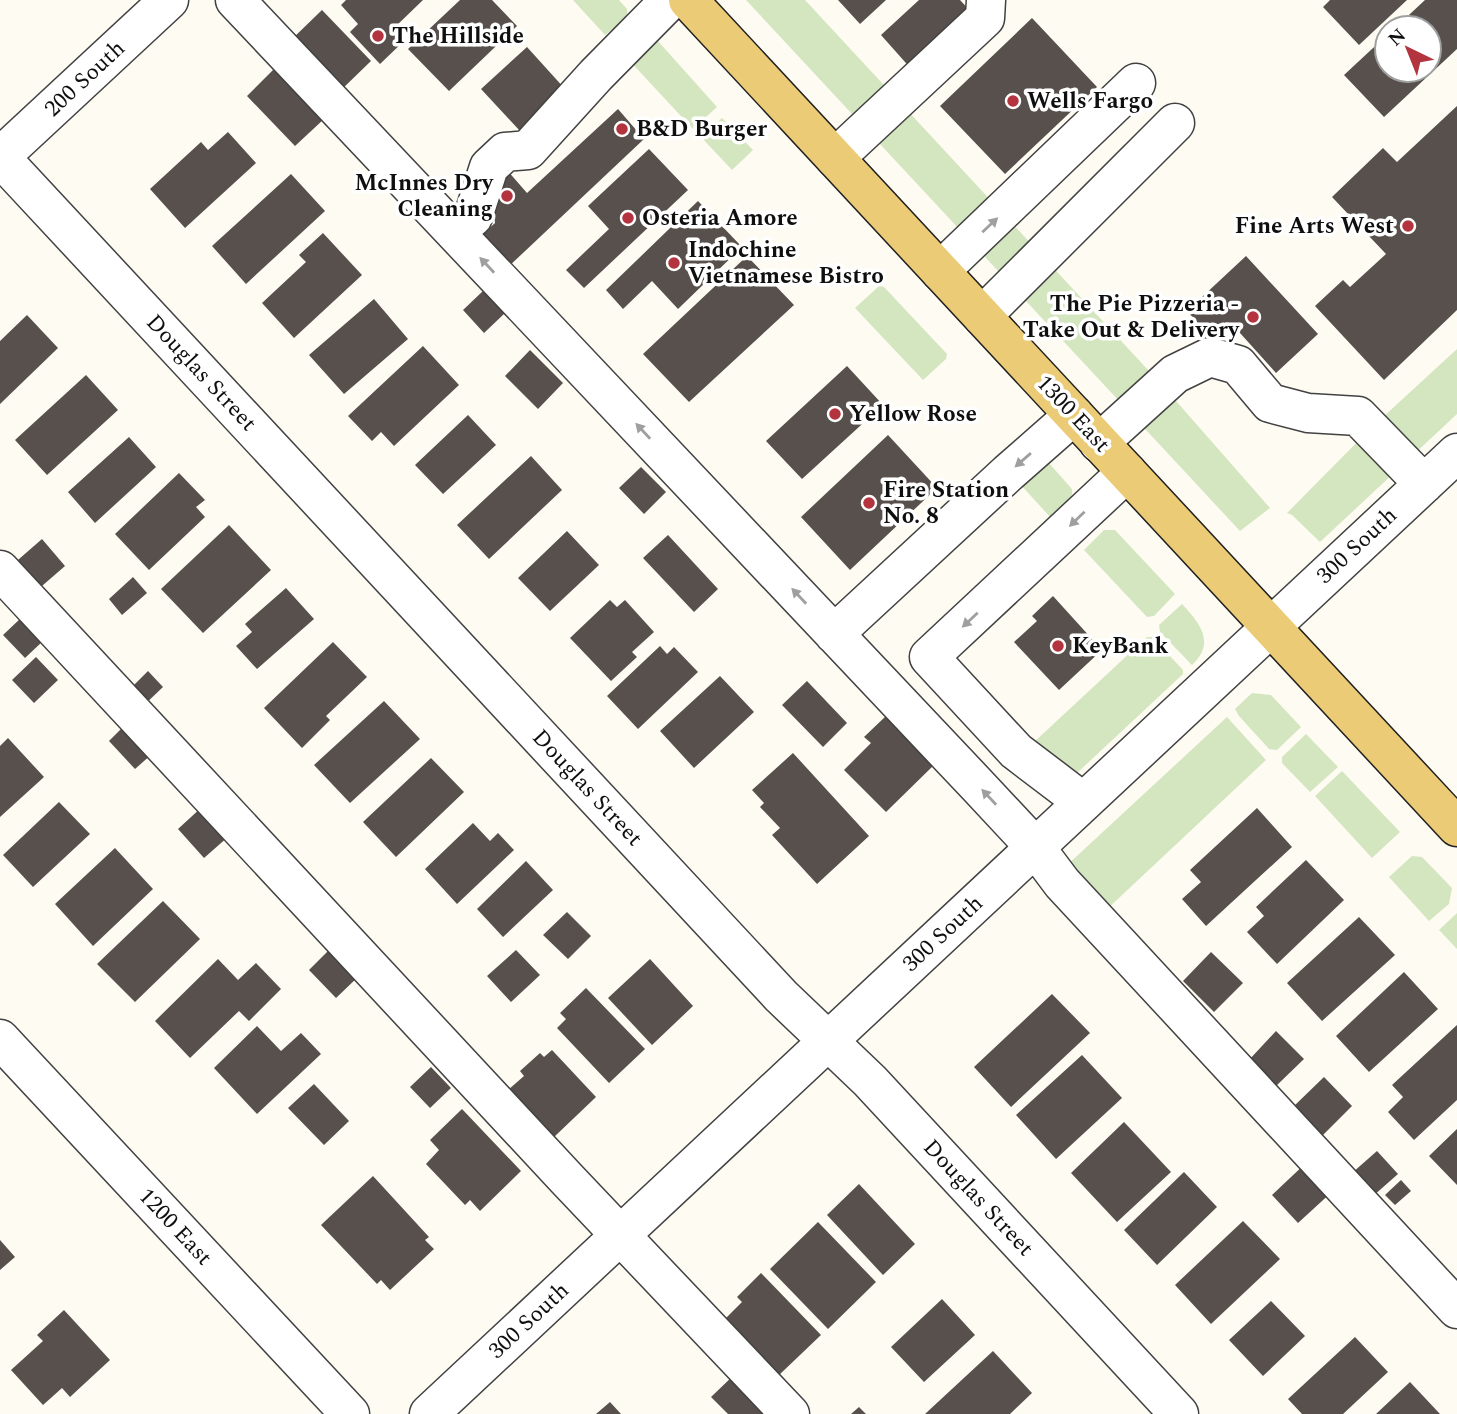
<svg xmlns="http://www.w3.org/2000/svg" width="1457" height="1414" font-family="Spectral,serif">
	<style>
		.green { fill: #d4e6bf }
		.building { fill: #57504d }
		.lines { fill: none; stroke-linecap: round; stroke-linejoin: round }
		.minor-casing { stroke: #424242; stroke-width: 41 }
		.major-casing { stroke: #202020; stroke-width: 41 }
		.minor { stroke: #fff; stroke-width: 38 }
		.major { stroke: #ebcb75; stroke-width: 38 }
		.oneway { fill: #9f9f9f }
		.poi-dot { fill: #b3343e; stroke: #fff; stroke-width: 2.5 }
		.labels { text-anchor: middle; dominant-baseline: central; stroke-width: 7; stroke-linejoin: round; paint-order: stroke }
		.poi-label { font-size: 23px; font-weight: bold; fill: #0f0f0f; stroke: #fff; text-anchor: start }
		.street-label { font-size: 23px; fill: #0f0f0f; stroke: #fff }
	</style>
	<rect width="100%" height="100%" fill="#fefbf3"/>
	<path class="green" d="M573 0H619L627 9V18L605 35Z
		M746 0H805L1162 385 1270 508 1240 531Z
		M649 31 717 107 693 129 627 58Z
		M722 118 753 150 732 170 701 137Z
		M879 286 884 287 947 354 946 359 923 380 855 308Z
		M1457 349V414L1320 542 1292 515 1287 513 1370 429Z
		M1048 462 1072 489C1074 502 1060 510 1051 518L1020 484Z
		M1104 530H1115L1175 594 1154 616 1147 617 1084 550Z
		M1182 604C1200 623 1216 643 1192 665L1160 632 1159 625Z
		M1147 637H1152L1183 670V674L1077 773 1071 775 1033 743Z
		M1252 693 1271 695 1301 727 1277 750 1269 749 1239 716 1235 709Z
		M1227 717 1266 760 1104 912 1065 867Z
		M1306 734 1338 767 1310 792 1282 763V757Z
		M1342 771 1400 832 1372 858 1315 796Z
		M1412 856 1422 857 1452 888 1449 904 1429 921 1389 877Z
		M1457 913V949L1439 930Z"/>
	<path class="building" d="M346 0H423L394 28 405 40 380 64 350 32 358 24 341 5Z
		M460 0H492L517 26 449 91 408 49Z
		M838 0H886L860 24Z
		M919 0H960L974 15 913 71 881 35Z
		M1330 0H1407L1359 45 1323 7Z
		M1425 0H1457V49L1384 117 1344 75 1387 35V70H1429V28H1395Z
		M322 10 371 61 339 92 290 41Z
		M1032 18 1097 87 1005 174 940 106Z
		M527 47 565 89 520 131 481 89Z
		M275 68 324 119 295 146 247 96Z
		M1457 106V310L1384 380 1315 306 1343 280 1350 287 1386 254 1332 197 1383 148 1397 162Z
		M618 109 644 139 506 269 477 239 495 223 491 186 507 170 527 193Z
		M228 132 256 163 185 228 150 189 201 142 208 150Z
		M649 149 688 190 584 288 566 270 609 229 588 206Z
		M291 174 325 211 246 284 212 246Z
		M698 201 742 247 678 309 652 281 623 309 606 290Z
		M323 233 362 275 294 338 262 303 306 262 299 255Z
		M747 256 794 305 689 402 643 354Z
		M1246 256 1318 334 1276 373 1231 323 1213 340 1187 311Z
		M484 290 505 313 484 333 463 310Z
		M374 299 408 339 344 394 309 355Z
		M27 315 58 348 0 404V341Z
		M423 346 459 385 394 446 381 432 372 441 348 416Z
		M530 350 563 383 538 409 505 376Z
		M847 366 883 405 802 479 766 441Z
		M86 375 118 410 47 475 15 440Z
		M468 415 496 445 443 494 415 465Z
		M888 435 937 488 850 570 801 517Z
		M129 437 156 467 95 523 68 492Z
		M531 456 562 490 489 559 457 525Z
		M641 467 666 492 644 514 619 488Z
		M179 473 205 500 196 507 205 517 149 570 115 534Z
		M229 525 271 570 203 633 161 589Z
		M567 531 599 565 550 611 518 578Z
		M668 535 718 589 694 612 643 558Z
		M42 539 65 566 35 592 11 566Z
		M133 577 147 593 122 615 109 599Z
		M286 588 314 619 257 669 236 646 252 632 245 624Z
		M1053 596 1102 650 1059 690 1014 642 1037 621 1032 616Z
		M610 600 617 607 625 600 654 632 632 652 637 657 611 681 570 638Z
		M21 618 43 641 25 658 3 635Z
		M333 642 367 677 326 716 330 720 302 748 264 708Z
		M660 646 667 654 674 647 698 672 638 729 607 696Z
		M36 657 58 680 34 703 12 680Z
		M148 671 163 687 141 708 126 693Z
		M720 676 754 712 694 768 660 731Z
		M807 681 847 723 823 747 782 705Z
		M384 701 420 739 350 803 314 765Z
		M887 715 935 764 886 812 844 770 871 743 864 737Z
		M125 725 152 754 135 769 109 741Z
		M8 738 44 777 0 817V746Z
		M793 753 869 836 817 884 772 835 780 828 760 807 764 803 752 790Z
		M431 758 464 792 396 857 363 822Z
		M59 802 90 834 33 887 3 855Z
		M203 806 229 836 204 858 178 829Z
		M1257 808 1292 847 1206 926 1182 899 1201 882 1190 870Z
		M473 823 490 841 498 833 514 850 457 904 425 869Z
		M115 848 153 889 93 946 55 904Z
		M1306 860 1344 900 1277 964 1247 932 1264 916 1256 907Z
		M526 861 553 890 503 937 477 909Z
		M163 901 200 939 135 1002 97 964Z
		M567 912 591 936 568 959 543 935Z
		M1359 917 1395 955 1322 1021 1287 983Z
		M332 947 359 976 336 998 309 970Z
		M516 950 540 975 511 1002 487 976Z
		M1211 952 1243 983 1214 1012 1183 981Z
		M218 959 238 980 256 963 281 989 249 1021 239 1011 190 1058 155 1021Z
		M650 959 693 1006 652 1045 608 998Z
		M1404 972 1438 1009 1369 1072 1336 1036Z
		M586 988 645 1049 609 1083 557 1028 566 1019 560 1013Z
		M1052 994 1090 1033 1011 1107 974 1067Z
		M1457 1025V1100L1414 1140 1388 1112 1403 1097 1392 1085Z
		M257 1026 281 1051 301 1033 321 1054 257 1114 214 1068Z
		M1276 1031 1304 1059 1275 1087 1248 1061Z
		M552 1050 596 1097 553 1138 508 1090 524 1076 520 1071 540 1053 544 1057Z
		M1082 1055 1122 1098 1056 1159 1016 1115Z
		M431 1067 451 1088 430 1108 410 1087Z
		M1324 1077 1352 1106 1322 1136 1293 1107Z
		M314 1084 349 1121 324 1145 288 1108Z
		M462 1109 521 1171 480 1211 470 1200 465 1205 426 1164 439 1150 430 1140Z
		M1124 1122 1171 1172 1117 1222 1071 1173Z
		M1457 1129V1185L1429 1156Z
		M1377 1151 1398 1174 1373 1196 1352 1173Z
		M1308 1161 1334 1190 1298 1223 1272 1195Z
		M1184 1172 1217 1207 1157 1265 1124 1230Z
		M373 1176 429 1237 425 1240 434 1249 390 1290 381 1280 377 1284 321 1225Z
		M1401 1180 1411 1191 1395 1205 1385 1195Z
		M859 1184 915 1244 883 1275 827 1215Z
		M1243 1221 1280 1259 1211 1324 1175 1285Z
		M818 1222 876 1282 828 1329 770 1269Z
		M0 1240 15 1257 0 1270Z
		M761 1273 821 1335 778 1376 724 1320 742 1302 737 1297Z
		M942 1299 975 1335 924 1382 891 1347Z
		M1271 1301 1305 1336 1263 1376 1229 1340Z
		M64 1310 110 1360 70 1397 62 1388 43 1405 11 1370 43 1341 37 1335Z
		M1355 1337 1388 1372 1343 1414H1302L1288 1399Z
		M993 1351 1032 1393 1010 1414H925Z
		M735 1374 774 1414H728L711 1397Z
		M1410 1382 1440 1414H1376Z
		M610 1402 621 1414H596Z
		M859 1407 866 1414H851Z"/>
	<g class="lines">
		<g class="minor-casing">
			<path id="minor" d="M235 0 979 787 1035 847 1062 883 1457 1309
				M0 157 781 996 870 1081 1179 1414
				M0 157 169 0
				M835 158 985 18 986 0
				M455 232 473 217 489 167 505 152 528 150 596 75 670 0
				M940 271 1136 83
				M982 316 1175 123
				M1099 443 1175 374 1210 357 1238 365 1270 403 1308 413 1358 416 1424 484
				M0 570 566 1178 790 1414
				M834 634 1008 473 1074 415
				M1083 802 1016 751 929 657 1127 472
				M0 1039 350 1414
				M429 1414 1457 453"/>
		</g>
		<g class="major-casing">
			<path id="major" d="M688 0 1457 827"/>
		</g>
		<use href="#minor" class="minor"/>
		<use href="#major" class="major"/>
	</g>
	<defs><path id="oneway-solid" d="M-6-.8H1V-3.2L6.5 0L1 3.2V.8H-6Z" transform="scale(1.75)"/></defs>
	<g class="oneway">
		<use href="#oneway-solid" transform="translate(990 225) rotate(-43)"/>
		<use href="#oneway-solid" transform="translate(487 265) rotate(-133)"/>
		<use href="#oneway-solid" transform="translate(643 431) rotate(-133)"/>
		<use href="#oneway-solid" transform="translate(1023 460) rotate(139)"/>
		<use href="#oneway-solid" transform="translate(1077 519) rotate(136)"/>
		<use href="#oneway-solid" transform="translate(799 596) rotate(-133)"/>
		<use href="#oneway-solid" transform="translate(970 620) rotate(137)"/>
		<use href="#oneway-solid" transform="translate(989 797) rotate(-133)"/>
	</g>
	<g class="poi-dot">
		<circle cx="378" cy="36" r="7"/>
		<circle cx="1013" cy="101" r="7"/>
		<circle cx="622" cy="129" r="7"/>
		<circle cx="507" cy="196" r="7"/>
		<circle cx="628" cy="218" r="7"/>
		<circle cx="1408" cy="226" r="7"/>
		<circle cx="674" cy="263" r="7"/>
		<circle cx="1253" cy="317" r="7"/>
		<circle cx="835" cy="414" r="7"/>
		<circle cx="869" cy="503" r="7"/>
		<circle cx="1058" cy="646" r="7"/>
	</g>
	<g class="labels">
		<g class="poi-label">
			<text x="392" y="36">The Hillside</text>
			<text x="1027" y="101">Wells Fargo</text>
			<text x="636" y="129">B&amp;D Burger</text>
			<text x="493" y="183" text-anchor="end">McInnes Dry<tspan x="493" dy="26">Cleaning</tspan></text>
			<text x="642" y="218">Osteria Amore</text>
			<text x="1394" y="226" text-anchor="end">Fine Arts West</text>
			<text x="688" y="250">Indochine<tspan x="688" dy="26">Vietnamese Bistro</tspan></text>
			<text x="1239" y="304" text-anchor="end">The Pie Pizzeria -<tspan x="1239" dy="26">Take Out &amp; Delivery</tspan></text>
			<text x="849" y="414">Yellow Rose</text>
			<text x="883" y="490">Fire Station<tspan x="883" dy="26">No. 8</tspan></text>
			<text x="1072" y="646">KeyBank</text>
		</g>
		<g class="street-label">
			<text transform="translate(85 79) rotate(-43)">200 South</text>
			<text transform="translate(201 373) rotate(47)">Douglas Street</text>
			<text transform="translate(1073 414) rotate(47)">1300 East</text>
			<text transform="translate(1357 546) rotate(-43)">300 South</text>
			<text transform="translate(587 788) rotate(47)">Douglas Street</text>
			<text transform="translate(943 934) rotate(-43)">300 South</text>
			<text transform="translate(978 1198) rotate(47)">Douglas Street</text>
			<text transform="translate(175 1227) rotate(47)">1200 East</text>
			<text transform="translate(529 1321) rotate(-43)">300 South</text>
		</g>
	</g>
	<g transform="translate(1408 49) rotate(317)"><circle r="33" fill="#ffffff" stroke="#9f9f9f" stroke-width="2"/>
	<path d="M0-5L12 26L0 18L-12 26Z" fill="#b3343e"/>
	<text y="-10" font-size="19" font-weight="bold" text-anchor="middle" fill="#0f0f0f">N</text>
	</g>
</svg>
